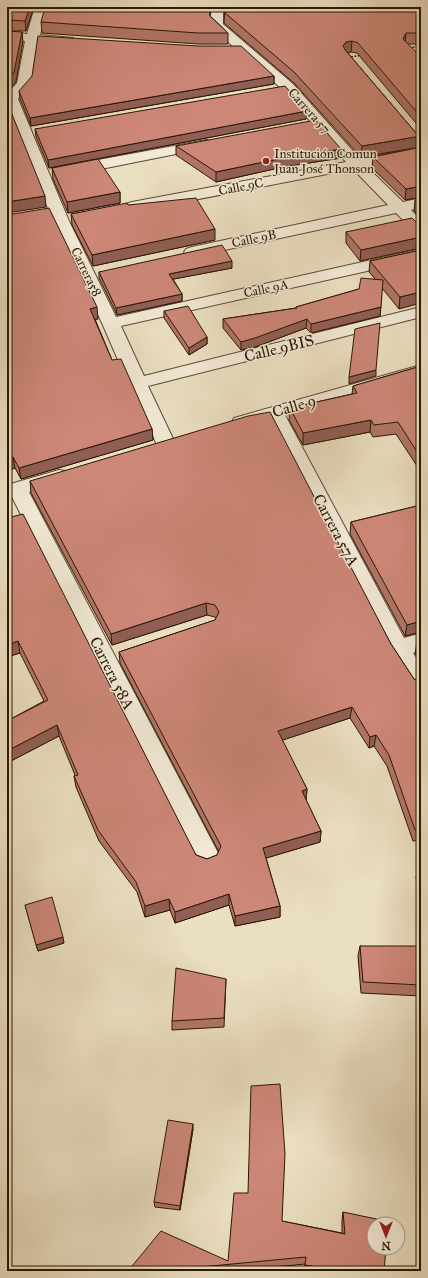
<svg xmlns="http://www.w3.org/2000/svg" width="428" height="1278" font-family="'IM FELL Great Primer',serif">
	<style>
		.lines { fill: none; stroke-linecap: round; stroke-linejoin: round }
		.minor-casing { stroke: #5a4933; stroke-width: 2 }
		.path { stroke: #2a1703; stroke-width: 1.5; stroke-dasharray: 2 1.5; stroke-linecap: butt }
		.minor { fill: #f2ead7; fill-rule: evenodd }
		.wall { fill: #b07467; stroke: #2a1703 }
		.shaded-wall { fill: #905e54; stroke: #2a1703 }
		.building { fill: #cd8778; stroke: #2a1703 }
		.poi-dot { fill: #8f2418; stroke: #f2ead7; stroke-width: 1.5 }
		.labels { text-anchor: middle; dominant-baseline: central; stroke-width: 3; stroke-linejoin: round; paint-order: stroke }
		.far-street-label { font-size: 13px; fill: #2a1703; stroke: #f2ead7 }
		.far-poi-label { font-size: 13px; fill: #2a1703; stroke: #f2ead7; text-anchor: start }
		.street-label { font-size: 16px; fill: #2a1703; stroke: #f2ead7 }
	</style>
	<rect width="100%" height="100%" fill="#ebdfc2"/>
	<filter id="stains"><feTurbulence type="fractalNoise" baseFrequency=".005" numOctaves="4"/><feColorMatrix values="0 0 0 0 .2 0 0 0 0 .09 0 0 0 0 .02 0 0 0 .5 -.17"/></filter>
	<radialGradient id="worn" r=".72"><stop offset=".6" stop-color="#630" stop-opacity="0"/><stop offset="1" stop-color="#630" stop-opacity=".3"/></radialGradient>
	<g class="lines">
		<g class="minor-casing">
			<path id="minor" d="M35 7H47L40 35 73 38 75 41 73 44 68 45 38 42 31 84 18 99 69 221 116 317 421 249V259L121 326 144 376 421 307V317L148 386 176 445 173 449 166 451 159 449 128 383 102 323 53 221 7 106V94L17 83 25 41 7 40V32L27 34Z
				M215 7H228L223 13V24L293 84 360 159 421 148V156L367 167 403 202 421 198V208L411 210 421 220V234L415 232 396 213 192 257 186 255 184 252 186 249 192 247 388 205 353 169 132 212 126 210 124 207 126 204 132 202 346 162 283 90 212 28C208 22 210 12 215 7Z
				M206 140 211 141 213 144 211 147 71 175 66 173 63 170 66 167 71 165Z
				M421 365V376L285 415 404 638 421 633V650L413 653 421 665V693L413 690 391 655 269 420 241 428 234 426 232 422 234 418Z
				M59 470 66 471 69 476 66 481 29 492 216 849 220 857 216 865 207 868 198 865 12 497 7 499V485Z"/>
		</g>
		<path class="path" d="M409 48 421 46
			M351 57 362 55"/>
		<use href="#minor" class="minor"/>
	</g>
	<path class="wall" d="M7 7H34L26 31H7Z
		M225 7H421V49L415 44H408L416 52 421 53V129L357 53 351 52H347L416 133 421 134V197L405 200 372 168 373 157 421 147 361 157 359 155 294 83 224 23Z
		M210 10V16L228 33V44H198L42 33 41 22Z
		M274 76V84L31 126 20 99 19 91Z
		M306 119 49 168 36 137 35 129Z
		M176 146 341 158 283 167 216 182 176 155Z
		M52 168 120 192V203L68 213 53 179Z
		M421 199V218L414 211 415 200Z
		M128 205 215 240 93 266 72 225 71 214Z
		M7 215 98 319H95L112 360 152 429 153 440 21 479 15 468 7 471Z
		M416 222 360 261 346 243V232Z
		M421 250 399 309 382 288 380 316 311 333 306 328 255 347 241 350 223 328V319L296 308V307L359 289 375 279 369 272 370 261Z
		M232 268 173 279 182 294V301L117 315 99 278V272Z
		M164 311 207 337V344L189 355 164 318Z
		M421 366V472L396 434 373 437 370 432 303 445 289 420 290 408 352 394 353 386Z
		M30 481 328 528 391 644 414 679 421 682V840L413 841 387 766 374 746 369 748 350 718 282 740 307 789 306 800 321 831 320 842 266 858 280 906V917L235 926 229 905 175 923 170 910 145 917 137 892 99 841 76 787 74 776 75 775 59 736 7 763V721L44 701 20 653 7 657V518L196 855 207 859 217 855 219 852 120 663 119 652 215 620 216 618 215 617 207 615 112 645 31 493Z
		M421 505V632L405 636 350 534 351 522Z
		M421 641V663L415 654 417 642Z
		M421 871V890L416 878 417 872Z
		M25 905 64 943 38 951Z
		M360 946 421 953V996L361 993 358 956Z
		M226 979 224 1027 172 1030V1021Z
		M193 1129 180 1210 155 1207 154 1202Z
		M343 1212 384 1271H304L305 1264 236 1271H128L228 1261 282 1221 342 1233V1220Z"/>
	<path class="shaded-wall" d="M30 7H34L26 31 25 21Z
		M209 7H213L210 10 209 18Z
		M22 32 23 42 16 82 7 92V80Z
		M406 33 405 44 403 39Z
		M352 41 351 52 346 53 343 46 346 42Z
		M274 76V84L31 126 30 118Z
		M307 111 306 119 49 168 48 160Z
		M421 136V147L361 157 362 146Z
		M341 149V158L283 167 216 182V172L283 158Z
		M421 186V197L405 200 406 189Z
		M120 192V203L68 213 67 202Z
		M45 196 46 207 7 213V202Z
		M215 229V240L93 266 92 255Z
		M421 237V248L360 261 361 250Z
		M232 261V268L169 280V274Z
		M421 292V303L399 309 400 297Z
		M182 294V301L117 315 116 308Z
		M97 307 98 319 91 320 90 309Z
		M381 307 380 316 311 333V324Z
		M307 319 306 328 255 347 241 350V342Z
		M207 337V344L189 355V348Z
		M376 370V376L349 384V377Z
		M371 420 370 432 303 445V433Z
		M152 429 153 440 21 479 19 468Z
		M13 457 15 468 7 471V459Z
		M206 603 207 615 112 645 111 634Z
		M421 621V632L405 636 407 625Z
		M18 641 20 653 7 657V645Z
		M352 707 350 718 277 742 278 731Z
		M57 725 59 736 7 763V751Z
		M376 735 374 746 369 748 370 737Z
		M307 789 306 800 302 791Z
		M321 831 320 842 263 859V848Z
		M229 894V905L175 923V912Z
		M169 899 170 910 145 917V906Z
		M280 906V917L235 926V916Z
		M63 937 64 943 38 951 36 945Z
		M193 1124V1129L180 1210V1206Z"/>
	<path class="building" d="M7 7H30L25 21 7 20Z
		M45 7H209L210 16 228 33H198L41 22Z
		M225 7H421V38L416 33H406L403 39 416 52 421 53V117L358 43 352 41 346 42 343 46 346 51 416 133 421 134V136L362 146 360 144 294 72 225 13Z
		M7 31 22 32 14 72 7 80Z
		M38 36 198 46H241L274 76 30 118 19 91 32 76Z
		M285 86 307 111 48 160 35 129Z
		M7 102 45 196 7 202Z
		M316 120 341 149 283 158 216 172 176 146Z
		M421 147V186L406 189 373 157Z
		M98 159 120 192 67 202 52 168Z
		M196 198 215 229 92 255 71 214 127 203 128 205Z
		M421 199V205L415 200Z
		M49 208 97 307 90 309 112 360 121 359 152 429 19 468 13 457 7 459V215Z
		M412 218 416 222 421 224V237L361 250 346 232Z
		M222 245 232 261 169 274 182 294 116 308 99 272Z
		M421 250V292L400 297 370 261Z
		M361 278 383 280 381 307 311 324 307 319 255 338 241 342 223 319 297 308 296 307 359 289Z
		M188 306 207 337 189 348 164 311Z
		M380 323 376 370 349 377 355 329Z
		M421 366V458L398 422 374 425 371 420 303 433 290 408 357 393 353 386Z
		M270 412 321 510 328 528 330 527 391 644 414 679 421 682V829L415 830 389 755 376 735 370 737 352 707 278 731 307 789 302 791 321 831 263 848 280 906 235 916 229 894 175 912 169 899 145 906 136 882 98 830 74 776 78 775 57 725 7 751V721L48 700 18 641 7 645V518L23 514 196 855 207 859 217 855 221 846 119 652 215 620 219 612 215 605 206 603 111 634 30 481 248 416Z
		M421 505V621L407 625 351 522Z
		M421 641V648L417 642Z
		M421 871V881L417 872Z
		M52 897 63 937 36 945 25 905Z
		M360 946H420L421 953V985L363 982Z
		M176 968 226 979 224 1018 172 1021Z
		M280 1084 285 1154 282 1221 345 1234 343 1212 386 1221V1224H374V1248H386L384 1271H334V1270L305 1265 306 1257 190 1268 188 1271H128L161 1231 228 1261 234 1193H248L251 1086Z
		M168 1120 193 1124 180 1206 154 1202Z"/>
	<circle class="poi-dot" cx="266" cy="161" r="4"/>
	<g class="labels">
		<g class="far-street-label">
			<text transform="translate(309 111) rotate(48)">Carrera 57</text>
			<text transform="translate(241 187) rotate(-11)">Calle 9C</text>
			<text transform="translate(254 239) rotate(-12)">Calle 9B</text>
			<text transform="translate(86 272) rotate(64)">Carrera58</text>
			<text transform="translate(266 289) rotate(-12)">Calle 9A</text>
		</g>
		<g class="far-poi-label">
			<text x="274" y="154">Institución Comun<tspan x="274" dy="15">Juan José Thonson</tspan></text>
		</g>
		<g class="street-label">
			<text transform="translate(279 348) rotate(-14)">Calle 9BIS</text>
			<text transform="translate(294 406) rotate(-16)">Calle 9</text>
			<text transform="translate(336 530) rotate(62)">Carrera 57A</text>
			<text transform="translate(112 673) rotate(63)">Carrera 58A</text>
		</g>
	</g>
	<rect width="428" height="1278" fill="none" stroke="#ebdfc2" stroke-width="24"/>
	<rect x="8" y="8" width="412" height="1262" fill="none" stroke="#2a1703" stroke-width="2"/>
	<rect x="12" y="12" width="404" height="1254" fill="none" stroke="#2a1703"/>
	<g transform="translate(386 1236) rotate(180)"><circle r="19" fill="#f2ead7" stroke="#a29682"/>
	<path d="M0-3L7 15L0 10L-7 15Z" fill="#8f2418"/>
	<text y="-6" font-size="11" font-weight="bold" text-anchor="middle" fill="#2a1703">N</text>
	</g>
	<rect width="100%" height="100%" filter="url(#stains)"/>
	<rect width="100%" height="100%" fill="url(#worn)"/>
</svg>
